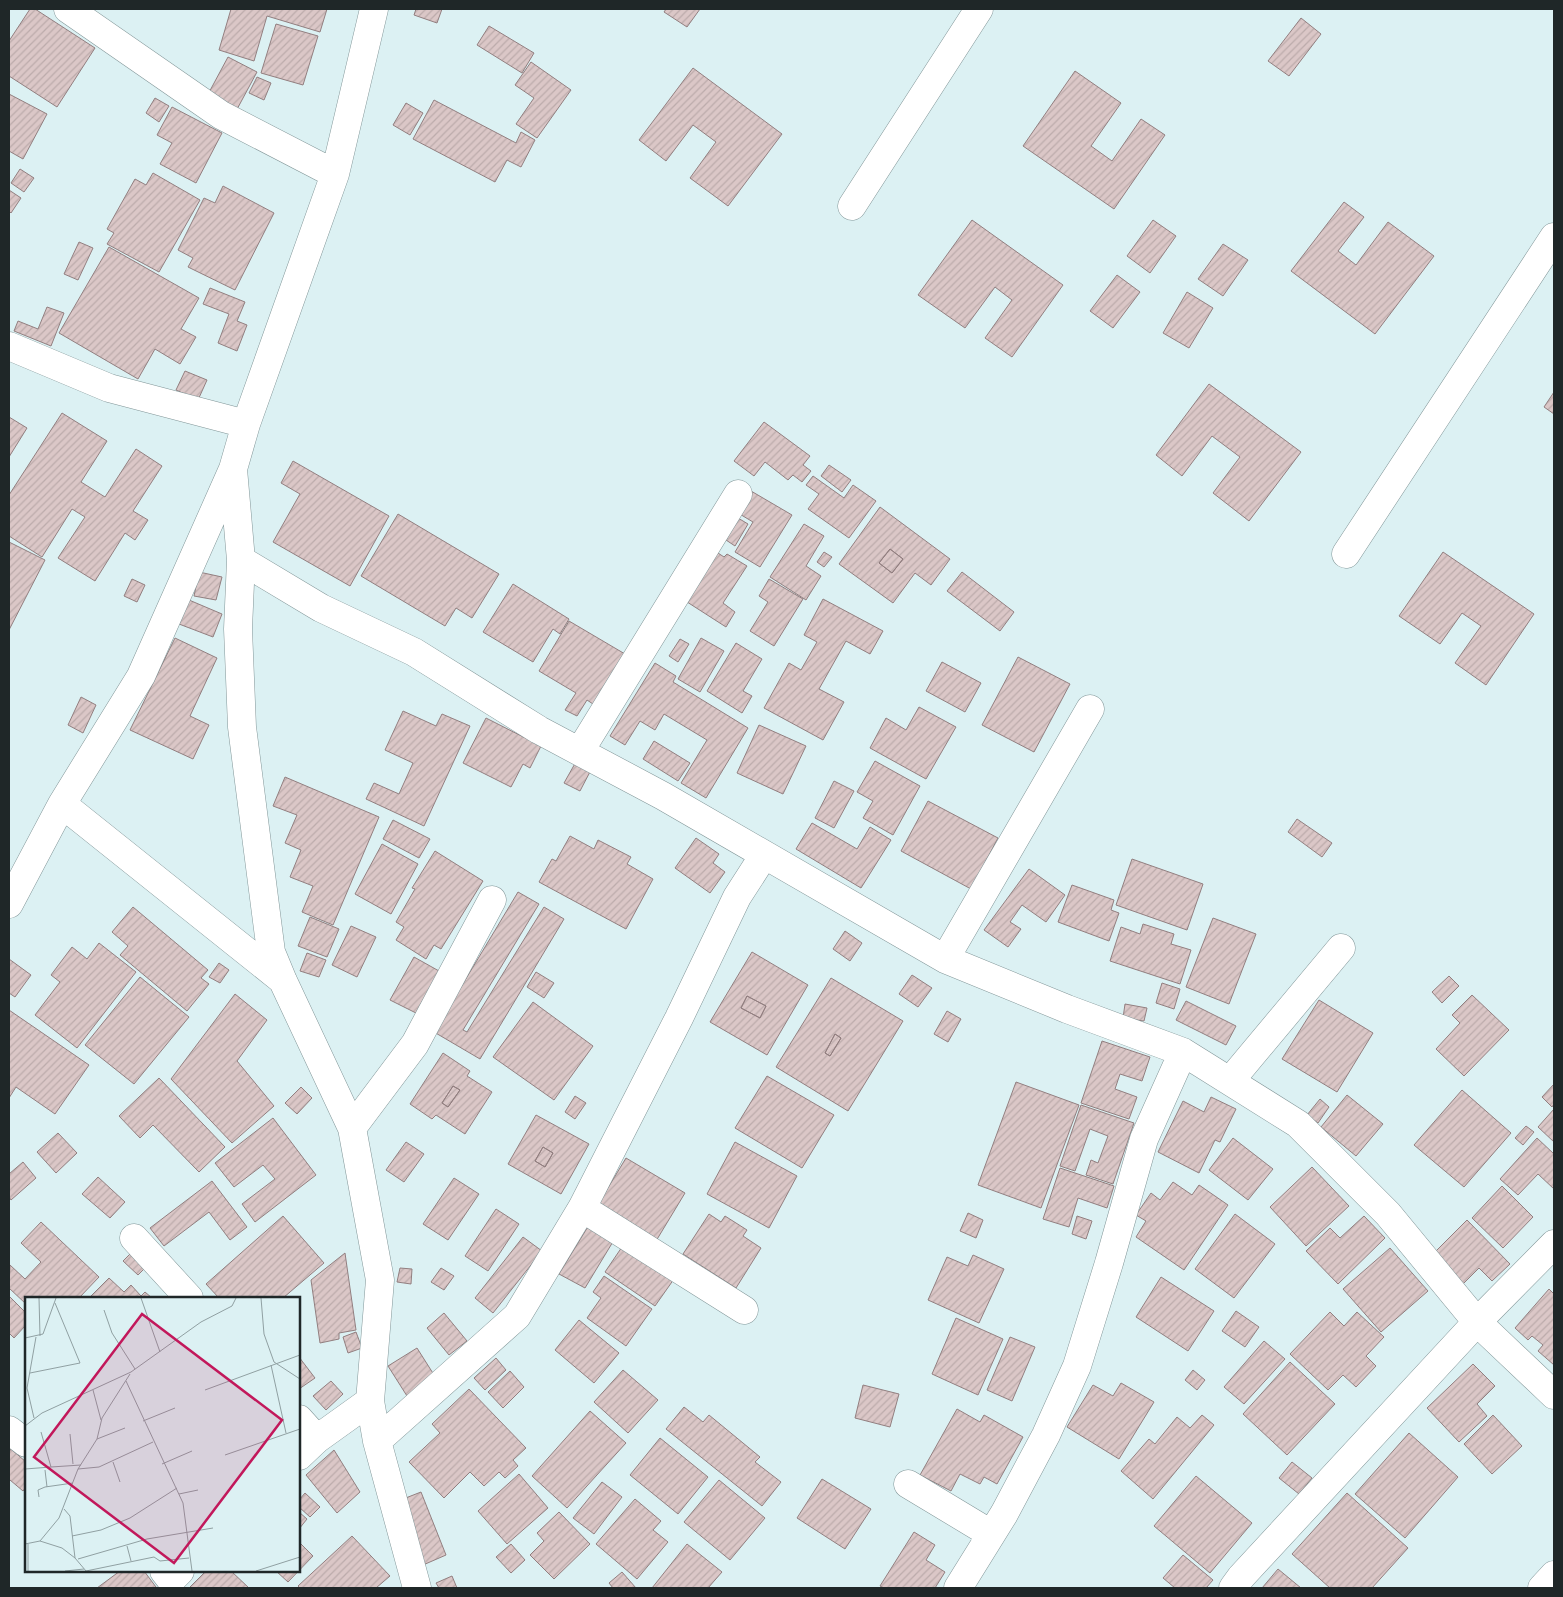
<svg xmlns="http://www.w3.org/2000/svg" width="1563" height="1597" font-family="'Fira Sans Condensed',sans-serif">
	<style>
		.building { fill: url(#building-hatch); stroke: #927f80; fill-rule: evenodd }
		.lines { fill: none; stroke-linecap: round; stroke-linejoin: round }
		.minor-casing { stroke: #829698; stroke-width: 29 }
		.minor { stroke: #fff; stroke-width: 28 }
		.inset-road { fill: none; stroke: #90a0a2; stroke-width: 1 }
		.view { fill: #c2185b; fill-opacity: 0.15; stroke: #c2185b; stroke-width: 2.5 }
		.inset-edge { fill: none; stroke: #1f2728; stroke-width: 2.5 }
	</style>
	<defs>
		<pattern id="building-hatch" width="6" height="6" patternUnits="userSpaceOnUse" patternTransform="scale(1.25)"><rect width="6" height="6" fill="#dbc7c7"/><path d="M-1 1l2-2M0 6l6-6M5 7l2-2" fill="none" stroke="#bcabab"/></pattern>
	</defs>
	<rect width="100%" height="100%" fill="#dcf1f3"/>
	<path class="building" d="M30 9H35L95 48 57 107 9 76V41Z
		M231 9H327L320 32 267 16 254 61 219 50Z
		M416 9H442L437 23 414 15Z
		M666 9H700L687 27 664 12Z
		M1301 18 1321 34 1289 76 1268 61Z
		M276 24 318 36 303 85 261 73Z
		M489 26 534 53 522 73 477 45Z
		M228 57 257 72 235 113 206 98Z
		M531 62 571 90 537 138 516 124 534 98 515 85Z
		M693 68 782 134 728 206 690 178 716 142 693 125 666 161 639 140Z
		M1075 71 1121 103 1091 146 1112 161 1141 119 1165 135 1114 209 1023 146Z
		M257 77 271 83 264 100 249 93Z
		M9 94 47 114 23 159 9 151Z
		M155 98 169 106 159 122 146 113Z
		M434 100 516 143 521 132 535 140 521 167 507 160 495 182 413 139Z
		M406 103 423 113 410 135 393 125Z
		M172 107 222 133 196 183 160 164 172 143 157 135Z
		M20 169 34 178 24 192 11 183Z
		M153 173 200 200 159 272 107 244 114 233 107 229 135 179 146 185Z
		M223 186 274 213 235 290 188 267 193 258 178 250 204 198 215 203Z
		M9 190 21 198 11 213 9 211Z
		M1344 202 1364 217 1338 251 1356 265 1388 222 1434 256 1375 334 1291 271Z
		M972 220 1063 285 1012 357 985 338 1012 300 995 287 965 328 918 295Z
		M1153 220 1176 236 1150 273 1127 256Z
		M79 242 93 248 78 280 64 274Z
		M1223 244 1248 260 1223 296 1198 279Z
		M109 247 199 298 181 329 196 337 180 364 155 349 138 379 59 333Z
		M1117 275 1140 292 1113 328 1090 311Z
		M210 288 245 302 237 321 247 325 237 351 218 343 229 314 203 304Z
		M1187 292 1213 308 1189 348 1163 333Z
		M47 307 64 313 51 346 14 331 18 321 38 329Z
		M185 371 207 380 198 400 176 390Z
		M1209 384 1301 452 1249 521 1213 493 1240 457 1212 436 1182 476 1156 455Z
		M1554 392V414L1544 407Z
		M62 413 107 441 81 482 105 497 136 449 162 466 133 511 148 520 135 540 125 533 95 581 58 558 85 517 72 509 42 557 9 536V495Z
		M9 417 27 428 9 457Z
		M764 422 810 456 803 465 811 471 802 482 793 475 788 480 765 462 754 476 734 461Z
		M293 461 389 516 350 586 273 542 300 494 281 483Z
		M829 465 851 480 842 492 821 476Z
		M813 476 844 498 853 485 876 501 849 538 808 509 819 494 806 485Z
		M751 491 792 515 760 567 735 552 753 522 738 513Z
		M880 507 950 559 931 585 915 573 893 603 839 564ZM890 549 903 559 892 573 879 563Z
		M398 514 499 574 472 618 456 608 445 626 361 576Z
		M738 518 748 524 735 546 726 540Z
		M804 524 824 536 806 566 821 576 806 600 770 577Z
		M9 542 45 560 9 630Z
		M890 549 903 559 892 573 879 563Z
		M715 551 724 557 727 554 747 566 723 603 735 612 726 627 684 600Z
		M824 552 832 557 824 567 817 562Z
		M1443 552 1534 614 1486 685 1455 663 1481 626 1462 613 1440 644 1399 616Z
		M199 572 222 577 216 600 194 596Z
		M962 572 1014 612 1000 631 947 591Z
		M132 579 145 585 137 602 124 596Z
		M769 579 803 599 774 646 750 631 768 602 759 596Z
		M513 584 569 619 560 634 553 629 533 662 483 632Z
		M823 599 883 631 870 654 846 641 819 689 844 702 823 740 764 708 789 663 801 670 817 642 804 635Z
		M189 600 222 614 213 637 179 624Z
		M569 621 625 654 593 704 587 700 577 716 565 710 576 693 539 671Z
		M175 638 217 658 190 716 209 725 193 759 130 730Z
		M701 638 724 651 700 692 678 679Z
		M680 639 689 644 678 662 669 656Z
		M736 643 762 659 743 691 752 696 742 713 707 691Z
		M1018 657 1070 684 1034 752 982 725Z
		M942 662 981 683 965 712 926 691Z
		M655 663 676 676 673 682 748 728 706 798 681 783 707 740 664 714 655 730 640 721 625 745 610 736Z
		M81 697 96 705 83 733 68 725Z
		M919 707 956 727 926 779 870 748 886 718 906 730Z
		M403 711 436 726 442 714 470 726 424 826 366 799 374 783 399 794 413 763 385 750Z
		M486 718 541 746 530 768 523 764 511 787 463 763Z
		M759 725 806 746 783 794 737 773Z
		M654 741 690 763 678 781 643 759Z
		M577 760 592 768 580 791 564 783Z
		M875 761 920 786 893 835 863 818 873 801 857 792Z
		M285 777 379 817 333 925 302 912 313 886 290 877 301 850 285 843 297 815 273 806Z
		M834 781 854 791 834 828 815 818Z
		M928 801 998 838 971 889 901 851Z
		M1297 819 1332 843 1322 857 1288 832Z
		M393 820 430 839 419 858 383 839Z
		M812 823 857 849 870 827 891 840 861 888 796 849Z
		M570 836 594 849 598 840 631 857 627 864 653 879 626 929 539 882 552 859 556 861Z
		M696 838 719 854 713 863 725 872 710 893 675 868Z
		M382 844 418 864 391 914 355 894Z
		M435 851 483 881 441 949 434 945 426 959 396 940 404 927 396 922 415 889 412 888Z
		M1132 859 1203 884 1187 930 1116 905Z
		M1029 869 1065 895 1046 922 1022 905 1010 922 1021 929 1008 947 984 930Z
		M1072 885 1114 900 1111 910 1119 913 1109 941 1058 922Z
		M518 892 539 904 463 1030 467 1032 544 907 564 919 480 1059 434 1032Z
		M133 907 208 970 201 978 209 984 187 1011 120 955 128 946 112 932Z
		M310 917 339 929 327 957 298 946Z
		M1213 918 1256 934 1229 1004 1186 987Z
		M1143 924 1174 934 1171 944 1191 950 1180 984 1110 961 1121 927 1140 934Z
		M351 926 376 937 357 977 332 965Z
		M845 931 862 943 850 961 833 949Z
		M99 943 136 972 77 1048 35 1015 60 982 51 975 72 947 87 959Z
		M752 952 808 985 767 1055 710 1022ZM747 996 766 1006 760 1018 741 1008Z
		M307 953 326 960 319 977 300 971Z
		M414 957 439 971 416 1013 390 1000Z
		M9 959 31 975 15 997 9 993Z
		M219 963 229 970 220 983 209 977Z
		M536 972 554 983 544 998 527 987Z
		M912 975 932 988 918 1007 899 994Z
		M1449 976 1459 986 1442 1003 1432 992Z
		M140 977 189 1017 134 1084 85 1045Z
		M831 978 903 1021 848 1111 776 1067ZM835 1034 841 1038 830 1056 825 1053Z
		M1162 983 1180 989 1174 1009 1156 1003Z
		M235 994 267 1020 237 1061 274 1106 232 1143 171 1079Z
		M1472 995 1509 1030 1464 1076 1436 1049 1460 1023 1452 1015Z
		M747 996 766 1006 760 1018 741 1008Z
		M1319 1000 1373 1033 1337 1092 1282 1059Z
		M1186 1001 1236 1026 1226 1045 1176 1020Z
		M533 1002 593 1046 554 1100 493 1057Z
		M1125 1004 1147 1008 1144 1021 1123 1018Z
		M9 1010 89 1065 55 1114 16 1087 9 1098Z
		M947 1011 961 1019 948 1042 934 1034Z
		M835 1034 841 1038 830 1056 825 1053Z
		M1102 1041 1150 1057 1142 1081 1120 1074 1115 1089 1137 1097 1129 1119 1081 1103Z
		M443 1053 470 1071 467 1076 492 1092 465 1134 436 1115 432 1119 410 1104ZM453 1086 460 1090 448 1107 442 1103Z
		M767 1076 834 1115 802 1168 735 1128Z
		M159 1078 225 1147 199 1172 153 1125 140 1138 119 1116Z
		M1016 1082 1079 1105 1041 1208 978 1185Z
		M1554 1084V1104L1552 1107 1542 1097Z
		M453 1086 460 1090 448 1107 442 1103Z
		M301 1087 312 1098 297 1114 285 1103Z
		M1462 1090 1511 1133 1464 1187 1414 1145Z
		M1347 1095 1383 1124 1356 1156 1321 1127Z
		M575 1096 586 1103 575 1119 565 1112Z
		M1211 1097 1236 1109 1220 1142 1215 1140 1199 1173 1158 1152 1183 1101 1204 1112Z
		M1320 1099 1329 1107 1318 1123 1307 1115Z
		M1081 1105 1134 1123 1113 1184 1086 1175 1091 1160 1098 1163 1108 1136 1090 1129 1075 1171 1060 1166Z
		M1554 1109V1142L1538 1127Z
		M536 1115 589 1144 561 1194 508 1164ZM543 1147 553 1153 545 1167 535 1161Z
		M273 1118 316 1175 255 1222 242 1204 275 1179 263 1165 234 1187 215 1163Z
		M1526 1126 1534 1132 1523 1145 1515 1138Z
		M58 1133 77 1153 56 1173 37 1152Z
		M1233 1138 1273 1169 1248 1200 1209 1170Z
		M1537 1138 1554 1154V1189L1538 1174 1518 1195 1500 1179Z
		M406 1142 424 1154 404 1182 386 1170Z
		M735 1142 797 1176 769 1228 707 1194Z
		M543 1147 553 1153 545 1167 535 1161Z
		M626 1158 685 1193 656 1241 597 1206Z
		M23 1162 36 1178 11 1200 9 1197V1174Z
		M1312 1167 1349 1206 1306 1246 1270 1207Z
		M1060 1168 1114 1186 1107 1208 1078 1198 1069 1227 1043 1219Z
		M98 1177 125 1202 110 1218 82 1194Z
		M454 1178 479 1194 448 1240 423 1224Z
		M212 1181 247 1227 230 1240 209 1212 164 1246 150 1228Z
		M1173 1182 1192 1195 1199 1185 1228 1205 1184 1270 1136 1237 1146 1221 1136 1215 1151 1193 1160 1200Z
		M1502 1186 1533 1217 1503 1248 1472 1218Z
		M496 1209 519 1224 488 1271 465 1256Z
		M968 1213 983 1220 976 1238 960 1231Z
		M709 1214 721 1222 725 1216 747 1230 743 1236 761 1248 736 1288 683 1254Z
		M1235 1214 1275 1244 1234 1298 1195 1269Z
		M283 1216 324 1263 283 1298H219L206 1284Z
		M1077 1216 1092 1221 1086 1239 1072 1234Z
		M1364 1216 1385 1238 1338 1284 1306 1251 1330 1228 1340 1238Z
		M1467 1220 1510 1264 1492 1281 1479 1268 1462 1285 1432 1255Z
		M41 1222 99 1277 79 1298H26V1304L9 1288 10 1265 25 1279 41 1262 21 1243Z
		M589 1225 614 1240 585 1288 559 1274Z
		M523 1237 542 1251 493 1313 475 1298Z
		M624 1244 674 1279 655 1306 605 1272Z
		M1390 1248 1428 1291 1381 1332 1343 1289Z
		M131 1253 146 1267 138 1275 123 1261Z
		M345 1253 356 1330 339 1333V1339L320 1343 311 1280Z
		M973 1255 1004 1269 979 1323 928 1300 947 1257 968 1266Z
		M400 1268 412 1269 411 1284 397 1282Z
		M441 1268 454 1276 444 1290 431 1282Z
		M604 1276 652 1309 626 1346 587 1318 601 1298 593 1292Z
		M1161 1277 1214 1311 1188 1351 1136 1317Z
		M109 1278 124 1292 131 1285 141 1296 145 1292 152 1298H89Z
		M1549 1289 1554 1294V1365L1538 1351 1543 1345 1532 1336 1528 1340 1515 1328Z
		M9 1296 26 1313V1325L14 1338 9 1333Z
		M1236 1311 1259 1327 1245 1347 1222 1331Z
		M1330 1312 1344 1326 1357 1312 1384 1337 1366 1356 1376 1366 1356 1387 1343 1375 1328 1390 1290 1354Z
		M444 1313 467 1341 449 1355 427 1328Z
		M956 1318 1003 1339 978 1395 932 1374Z
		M579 1320 619 1353 594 1383 555 1350Z
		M356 1332 362 1348 348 1353 343 1337Z
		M1010 1337 1035 1347 1012 1401 987 1390Z
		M1264 1341 1285 1359 1244 1404 1224 1387Z
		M417 1348 436 1378 407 1396 388 1366Z
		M299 1357 315 1378 299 1389Z
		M496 1358 506 1370 485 1390 474 1378Z
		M1290 1362 1335 1404 1287 1455 1243 1414Z
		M1473 1364 1495 1386 1477 1404 1487 1416 1459 1442 1427 1408Z
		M623 1370 658 1400 628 1433 594 1402Z
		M1193 1370 1205 1380 1197 1390 1185 1380Z
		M510 1371 524 1387 503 1408 488 1392Z
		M331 1381 343 1394 326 1410 313 1396Z
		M1121 1383 1154 1402 1119 1459 1067 1427 1093 1385 1113 1396Z
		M863 1385 899 1394 890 1427 855 1418Z
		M469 1389 526 1448 513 1460 518 1466 505 1478 499 1472 484 1486 470 1472 444 1498 409 1462 440 1433 432 1424Z
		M684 1407 703 1422 709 1415 760 1457 755 1462 781 1482 762 1506 666 1429Z
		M957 1409 980 1422 984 1415 1023 1437 997 1484 984 1477 980 1484 960 1474 951 1491 920 1475Z
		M590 1411 626 1443 567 1508 532 1476Z
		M1202 1415 1214 1425 1153 1499 1121 1471 1149 1439 1155 1444 1177 1417 1190 1428Z
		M1493 1415 1522 1446 1492 1474 1464 1444Z
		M1409 1433 1458 1477 1405 1538 1355 1494Z
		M660 1438 708 1477 678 1514 630 1475Z
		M11 1449 26 1462V1487L23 1491 10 1480 9 1482V1452Z
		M334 1450 360 1492 337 1513 306 1475Z
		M1292 1462 1312 1478 1299 1494 1279 1478Z
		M519 1474 548 1508 507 1544 478 1511Z
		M1196 1476 1252 1523 1210 1573 1154 1526Z
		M822 1479 871 1509 845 1549 797 1518Z
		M719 1480 765 1518 730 1560 684 1522Z
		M602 1482 622 1497 594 1534 573 1518Z
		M421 1492 446 1555 423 1565 398 1501Z
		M305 1493 320 1507 310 1517 299 1507V1500Z
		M1347 1493 1408 1548 1372 1588H1330L1292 1554Z
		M635 1499 661 1521 653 1530 668 1542 637 1579 596 1544Z
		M299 1512 307 1519 299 1529Z
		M559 1512 590 1544 554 1579 530 1555 544 1541 537 1533Z
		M914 1532 935 1545 926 1560 945 1572 935 1588H884L880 1586Z
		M352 1536 390 1576 376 1588H300L298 1586Z
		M299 1542 313 1556 288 1582 276 1571H299Z
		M511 1544 525 1560 511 1573 496 1557Z
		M687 1544 722 1572 708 1588H652Z
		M1183 1555 1213 1580 1206 1588H1175L1163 1578Z
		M1278 1569 1301 1588H1262Z
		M120 1571H144L156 1587 153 1588H97Z
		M206 1571H231L249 1588H189Z
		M622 1572 636 1588H613L609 1583Z
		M452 1576 457 1588H439L436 1583Z"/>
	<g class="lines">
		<g class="minor-casing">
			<path id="minor" d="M68 9 221 115 335 174
				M852 206 979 9
				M9 346 109 388 246 424
				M233 469 241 560 238 629 242 727 271 952 283 981 352 1128 380 1280 370 1401 377 1441 417 1588
				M1346 554 1554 237
				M241 560 321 608 414 652 539 730 663 796 945 959 1067 1009 1183 1052 1298 1124 1388 1214 1477 1322 1554 1395
				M580 751 738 494
				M62 804 281 979
				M9 904 62 804 141 676 233 469 246 424 335 174 374 9
				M945 959 1090 709
				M1230 1081 1341 948
				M352 1128 415 1044 492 900
				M582 1208 744 1310
				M134 1238 189 1298
				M299 1419 317 1439
				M9 1430 26 1443
				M377 1441 517 1316 582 1208 679 1018 737 897 764 855
				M299 1456 317 1439 370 1401
				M908 1484 991 1534
				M164 1571 171 1580 180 1571
				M958 1588 1004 1514 1046 1435 1077 1366 1109 1263 1144 1139 1183 1052
				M1233 1588 1241 1577 1477 1322 1554 1244
				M1542 1588 1554 1575"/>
		</g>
		<use href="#minor" class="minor"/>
	</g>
	<g transform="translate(25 1297)">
		<rect width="275" height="275" fill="#dcf1f3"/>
		<path class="inset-road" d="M14 1 15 39M116 1 135 55M236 1 239 37 249 65 275 82M79 13 87 36 110 72M0 41 18 37 31 1M246 68 261 136M5 76 55 66 30 6M101 84 158 206 167 274M68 93 76 123M180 93 275 58M9 121 2 91 11 40M118 124 150 111M0 129 17 116 106 75 176 25 207 9 211 1M16 135 26 170 56 168M45 137 48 167M72 142 100 131M200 158 275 132M88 165 95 185M137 167 167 154M0 172 26 170M53 172 74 170 128 145M20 173 22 190M154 197 173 193M14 200 13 193 20 190 48 186M39 212 45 219 50 261 61 274M47 239 76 233 105 221 152 191M15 244 37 251 50 261M0 247 15 244 34 221 53 172 72 142 77 121 105 77M102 249 106 264M53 262 122 242 188 231M3 274V247M40 274 59 272M61 274 129 260 135 264 164 261M231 274 275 260"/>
		<path class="view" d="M117 17 257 123 149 266 9 160Z"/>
		<rect width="275" height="275" class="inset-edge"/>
	</g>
	<rect width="1563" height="1597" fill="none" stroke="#1f2728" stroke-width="20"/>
</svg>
